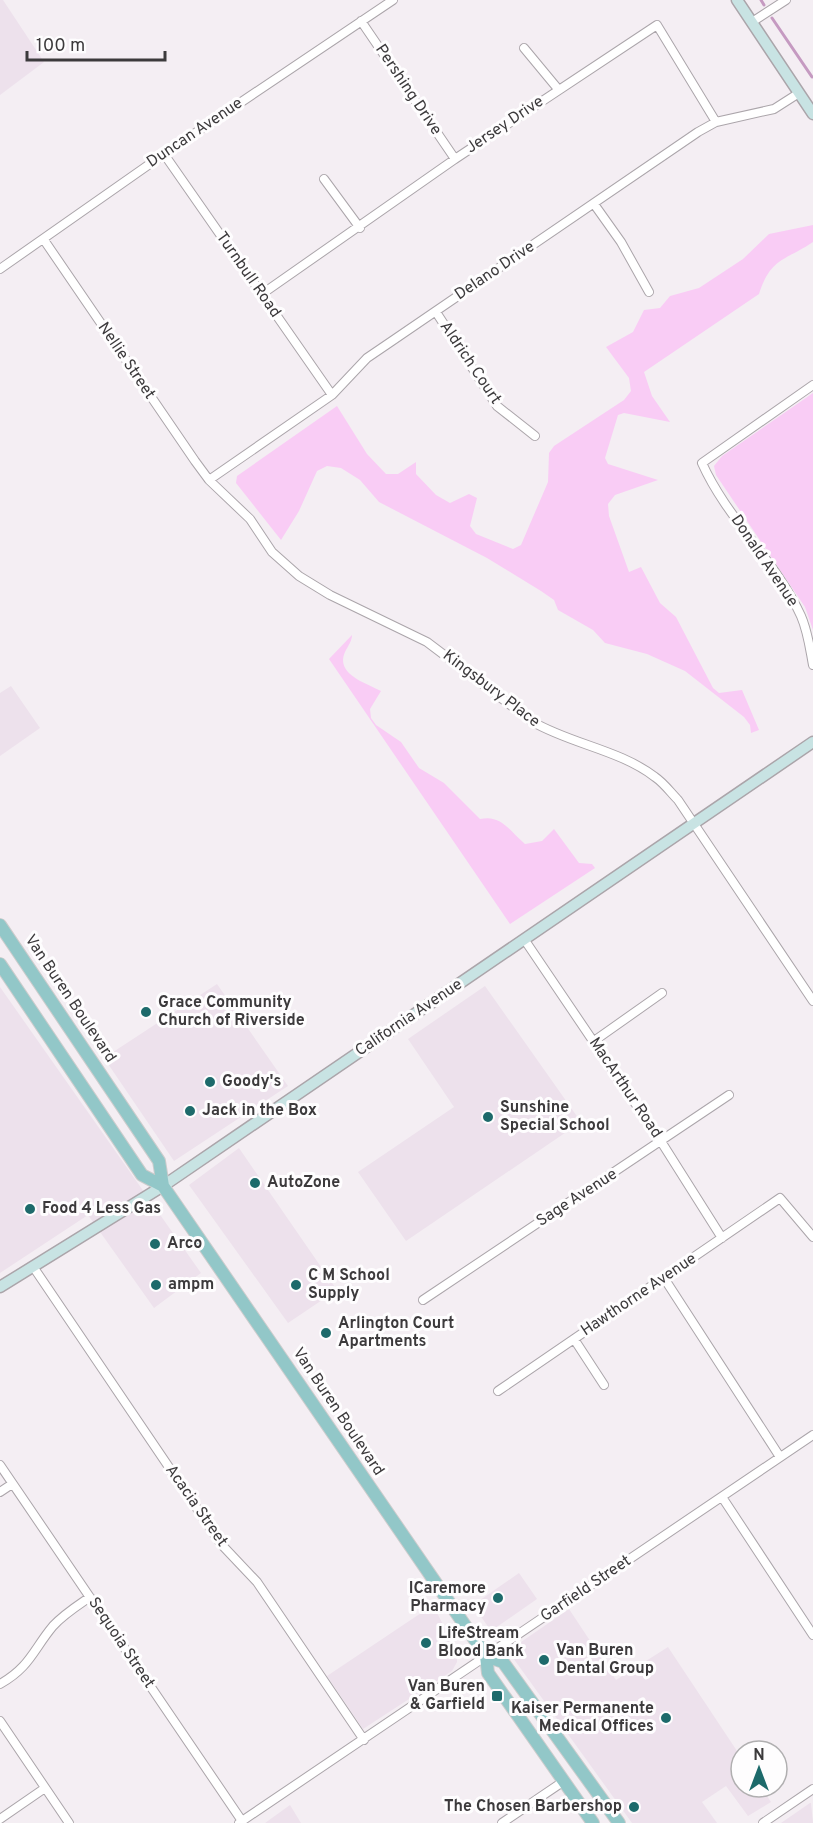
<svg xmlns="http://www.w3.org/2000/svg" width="813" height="1823" font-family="Overpass,sans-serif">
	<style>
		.built { fill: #ede1ec }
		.green { fill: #f9ccf5 }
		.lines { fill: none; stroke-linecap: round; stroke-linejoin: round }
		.stream { stroke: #c59ac1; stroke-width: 3 }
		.street-casing { stroke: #aba5aa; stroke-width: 10 }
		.secondary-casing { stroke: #aba5aa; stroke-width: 13 }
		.primary-casing { stroke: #ccc; stroke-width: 14 }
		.street { stroke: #fff; stroke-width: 8 }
		.secondary { stroke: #c8e3e3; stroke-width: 10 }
		.primary { stroke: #92c7c8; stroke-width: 12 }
		.poi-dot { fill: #1d6a6b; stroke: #fefdfe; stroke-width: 2 }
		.labels { text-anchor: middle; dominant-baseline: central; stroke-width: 6; stroke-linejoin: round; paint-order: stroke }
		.street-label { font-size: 16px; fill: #3c3a3c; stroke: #fefdfe }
		.poi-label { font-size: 16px; font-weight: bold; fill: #3c3a3c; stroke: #fefdfe; text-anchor: start }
	</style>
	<rect width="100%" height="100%" fill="#f4eef3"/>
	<path class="built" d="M0 0H3L44 62 0 95Z
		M11 686 40 728 0 756V693Z
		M217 984 288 1086 174 1161 104 1058Z
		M485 986 581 1122 406 1241 358 1172 454 1107 408 1039Z
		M0 987 201 1273 154 1308 88 1215 0 1273Z
		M239 1148 337 1290 288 1323 189 1185Z
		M519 1573 537 1599 491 1631 473 1605Z
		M433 1605 457 1652V1662L452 1671 363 1729 327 1676Z
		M569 1609 616 1680 668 1647 741 1757V1787H761L771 1802 748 1816 726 1786 702 1802 717 1823H632L508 1651Z
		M811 1803 813 1823H781L810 1803Z
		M290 1805 301 1823H265Z"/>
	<path class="green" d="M813 225V242C785 261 771 257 759 294L644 372 652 396 670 422 624 413 618 415 605 458 608 464 658 480 615 495 608 504 609 516 629 572 641 567 660 603 676 617 713 688 719 693 742 690 759 730 751 733 750 725 744 717 685 671 647 654 605 643 593 630 558 610 554 600 541 591 487 558 379 502 360 480 341 468 327 466 317 471 299 511 281 540 236 483 237 476 337 406 367 454 386 474H398L416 462V474L436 495 450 503 469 494 477 498 470 526 476 534 513 549 521 545 548 482 549 453 554 446 624 400 631 391 629 378 606 347 633 332 644 310 660 308 670 296 699 288 743 259 769 234Z
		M813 393V630L805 607 716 475 714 466 722 456Z
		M352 635C352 641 348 646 345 652 335 674 366 683 381 691L370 709 371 718 376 725 401 742 419 768 444 783 480 819C502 814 510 832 525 844L542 841 554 829 579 863 592 864 595 868 510 924 329 659Z"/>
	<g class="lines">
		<path class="stream" d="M761 0 764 5
			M772 18 812 77"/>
		<g class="street-casing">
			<path id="street" d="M361 21 455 159
				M752 22 786 0
				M524 48 558 89
				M164 154 332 395
				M324 179 360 228
				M594 204 621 242 649 292
				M44 240 195 461 209 480 250 519 272 552 299 576 330 595 427 642 533 722C571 744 620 750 655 777 664 783 671 793 678 800L813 1001
				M0 269 164 154 393 0
				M262 294 455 159 657 25 716 122
				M436 312 497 406 535 436
				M813 385 702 463C727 519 776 561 801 616 808 632 810 649 813 665
				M209 480 332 395 367 358 392 341 698 132 716 122 774 109 799 93
				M524 939 662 1143 722 1238
				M594 1041 662 993
				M34 1268 221 1544 257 1582 364 1740
				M664 1278 780 1457
				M423 1300 729 1095
				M574 1339 604 1385
				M498 1391 780 1198 813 1237
				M0 1465 242 1821
				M0 1492 12 1484
				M722 1497 813 1635
				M0 1684C30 1667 33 1650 53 1626 64 1614 77 1606 90 1597
				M0 1721 69 1823
				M0 1819 45 1788
				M239 1823 813 1435
				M502 1823 564 1781
				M763 1823 813 1789"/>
		</g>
		<g class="secondary-casing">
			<path id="secondary" d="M737 0 813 114
				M0 1287 163 1186 813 742"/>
		</g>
		<g class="primary-casing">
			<path id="primary" d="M0 925 159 1161 163 1186 486 1656 488 1673 593 1823
				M0 964 142 1175 163 1186
				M486 1656 503 1662 619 1823"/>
		</g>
		<use href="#street" class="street"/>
		<use href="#secondary" class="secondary"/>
		<use href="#primary" class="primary"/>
	</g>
	<g class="poi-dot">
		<circle cx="146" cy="1012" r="6"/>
		<circle cx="210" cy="1082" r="6"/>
		<circle cx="190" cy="1111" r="6"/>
		<circle cx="488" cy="1117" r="6"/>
		<circle cx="255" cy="1183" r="6"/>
		<circle cx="30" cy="1209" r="6"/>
		<circle cx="155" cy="1244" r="6"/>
		<circle cx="156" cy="1285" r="6"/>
		<circle cx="296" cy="1285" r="6"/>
		<circle cx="326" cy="1333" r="6"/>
		<circle cx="498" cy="1598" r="6"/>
		<circle cx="426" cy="1643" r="6"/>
		<circle cx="544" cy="1660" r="6"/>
		<rect x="491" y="1690" width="12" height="12" rx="3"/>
		<circle cx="666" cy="1718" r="6"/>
		<circle cx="634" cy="1807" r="6"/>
	</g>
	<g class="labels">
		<g class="street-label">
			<text transform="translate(408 90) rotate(56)">Pershing Drive</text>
			<text transform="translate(505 125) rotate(-34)">Jersey Drive</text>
			<text transform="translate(195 133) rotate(-34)">Duncan Avenue</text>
			<text transform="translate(495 271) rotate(-34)">Delano Drive</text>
			<text transform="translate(248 275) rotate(55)">Turnbull Road</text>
			<text transform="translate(126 361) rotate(56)">Nellie Street</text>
			<text transform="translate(470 363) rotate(56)">Aldrich Court</text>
			<text transform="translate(764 561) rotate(56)">Donald Avenue</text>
			<text transform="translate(491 689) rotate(37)">Kingsbury Place</text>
			<text transform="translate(70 999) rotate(56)">Van Buren Boulevard</text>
			<text transform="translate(409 1018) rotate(-34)">California Avenue</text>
			<text transform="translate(625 1088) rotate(56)">MacArthur Road</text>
			<text transform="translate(577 1198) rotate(-33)">Sage Avenue</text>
			<text transform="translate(639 1295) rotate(-34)">Hawthorne Avenue</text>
			<text transform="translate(338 1412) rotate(56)">Van Buren Boulevard</text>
			<text transform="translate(196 1506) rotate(55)">Acacia Street</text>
			<text transform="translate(586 1589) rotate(-34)">Garfield Street</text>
			<text transform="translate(121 1643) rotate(56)">Sequoia Street</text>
		</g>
		<g class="poi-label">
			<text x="158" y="1003">Grace Community<tspan x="158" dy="18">Church of Riverside</tspan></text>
			<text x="222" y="1082">Goody's</text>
			<text x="500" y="1108">Sunshine<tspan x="500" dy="18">Special School</tspan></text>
			<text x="202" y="1111">Jack in the Box</text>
			<text x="267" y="1183">AutoZone</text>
			<text x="42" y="1209">Food 4 Less Gas</text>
			<text x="167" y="1244">Arco</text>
			<text x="308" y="1276">C M School<tspan x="308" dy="18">Supply</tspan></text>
			<text x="168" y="1285">ampm</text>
			<text x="338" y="1324">Arlington Court<tspan x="338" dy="18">Apartments</tspan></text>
			<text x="486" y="1589" text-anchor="end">ICaremore<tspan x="486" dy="18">Pharmacy</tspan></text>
			<text x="438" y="1634">LifeStream<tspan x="438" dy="18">Blood Bank</tspan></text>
			<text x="556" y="1651">Van Buren<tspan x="556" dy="18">Dental Group</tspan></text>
			<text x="485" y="1687" text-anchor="end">Van Buren<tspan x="485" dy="18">&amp; Garfield</tspan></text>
			<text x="654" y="1709" text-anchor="end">Kaiser Permanente<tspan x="654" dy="18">Medical Offices</tspan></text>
			<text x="622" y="1807" text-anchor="end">The Chosen Barbershop</text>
		</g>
	</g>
	<g transform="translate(759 1769)"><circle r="28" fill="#fefdfe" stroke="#b0afb0" stroke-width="1.5"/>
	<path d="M0-4.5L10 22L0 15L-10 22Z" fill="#1d6a6b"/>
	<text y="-9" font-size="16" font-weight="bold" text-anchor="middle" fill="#3c3a3c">N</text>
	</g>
	<path d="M27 51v9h138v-9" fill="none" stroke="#3c3a3c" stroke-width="3"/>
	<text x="36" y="51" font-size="18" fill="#3c3a3c" stroke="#fefdfe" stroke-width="4.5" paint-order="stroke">100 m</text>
</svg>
